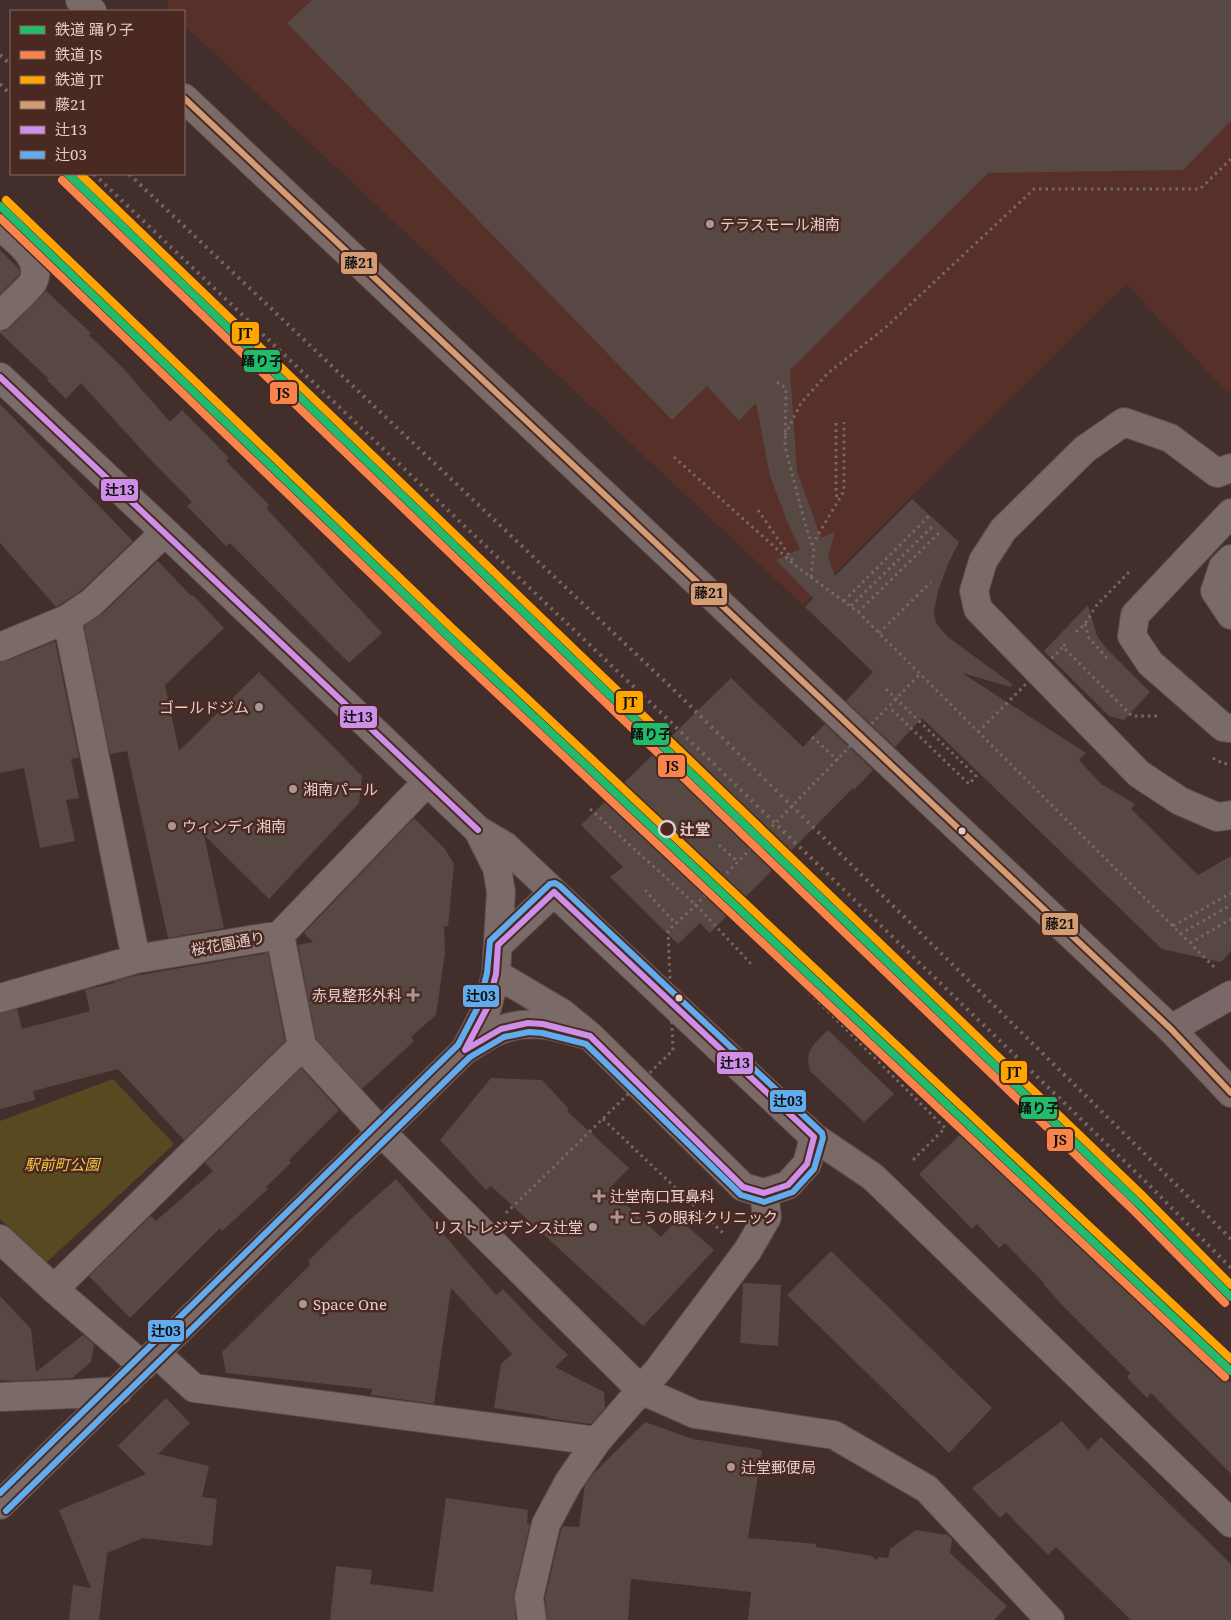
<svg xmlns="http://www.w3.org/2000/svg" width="1231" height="1620" font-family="'Noto Serif','Noto Sans JP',serif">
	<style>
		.built { fill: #563029 }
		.green { fill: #584921 }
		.building { fill: #574843 }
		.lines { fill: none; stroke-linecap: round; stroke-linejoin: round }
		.minor-casing { stroke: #5c4b49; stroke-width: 30 }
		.major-casing { stroke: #5c4b49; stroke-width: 30 }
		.path { stroke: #776866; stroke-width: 3; stroke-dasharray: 2.5 4; stroke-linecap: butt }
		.minor { stroke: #7a6b68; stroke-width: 28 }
		.major { stroke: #7a6869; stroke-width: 28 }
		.rail { stroke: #756663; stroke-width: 4; stroke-dasharray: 2.5 5; stroke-linecap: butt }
		.path-bridge { stroke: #776866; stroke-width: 3; stroke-dasharray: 2.5 4; stroke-linecap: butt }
		.bus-1-casing { stroke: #4b2923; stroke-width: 10 }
		.bus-2-casing { stroke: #4b2923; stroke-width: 10 }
		.bus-3-casing { stroke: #4b2923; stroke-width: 10 }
		.bus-1 { stroke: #d39c74; stroke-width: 6 }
		.bus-2 { stroke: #ce8fe9; stroke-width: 6 }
		.bus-3 { stroke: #60acee; stroke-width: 6 }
		.rail-1-casing { stroke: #4b2923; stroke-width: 11 }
		.rail-2-casing { stroke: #4b2923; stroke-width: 11 }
		.rail-3-casing { stroke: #4b2923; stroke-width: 11 }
		.rail-1 { stroke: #20bc6c; stroke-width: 8 }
		.rail-2 { stroke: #f8844c; stroke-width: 8 }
		.rail-3 { stroke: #ffa500; stroke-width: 8 }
		.poi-dot { fill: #ab9692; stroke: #4b2923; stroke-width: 2 }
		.stop-dot { fill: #4b2923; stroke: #e4cdc9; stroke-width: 2.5 }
		.bus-dot { fill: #e4cdc9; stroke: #4b2923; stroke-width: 2 }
		.labels { text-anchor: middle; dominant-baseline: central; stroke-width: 5; stroke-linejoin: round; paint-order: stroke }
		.poi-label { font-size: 15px; fill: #e4cdc9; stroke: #4b2923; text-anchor: start }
		.stop-label { font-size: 15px; font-weight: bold; fill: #e4cdc9; stroke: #4b2923; text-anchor: start }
		.street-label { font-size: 15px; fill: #e4cdc9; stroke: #4b2923 }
		.park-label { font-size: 15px; font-style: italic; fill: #f0c741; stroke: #4b2923 }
		.line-badge { stroke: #4b2923; stroke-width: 2 }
		.pale-badge-label { font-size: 14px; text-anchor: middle; font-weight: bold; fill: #111 }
	</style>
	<rect width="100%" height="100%" fill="#422f2c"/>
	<path class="built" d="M167 0H1231V391L1227 392 1126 284 803 605 184 25V11L168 10Z"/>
	<path class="green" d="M113 1079 174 1144 47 1262 0 1219V1121Z"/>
	<path class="building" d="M312 0H1231V121L1183 170 988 173 790 370 797 471 821 538 835 532 828 557 835 576 912 499 959 542 948 564 938 591 934 611 936 623 948 637 1012 684 1011 687 962 673 1086 753 1079 760 1101 784 1135 804 1131 809 1198 875 1231 856V951L1221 962 1162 949 922 718 895 747 846 701 873 672 805 607 813 598 776 560 800 549 787 521 770 476 756 403 739 421 707 386 672 420 287 23Z
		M0 250 19 269 20 272 19 275 0 294Z
		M46 291 91 333 89 335 121 366 170 422 182 410 229 458 226 461 269 505 266 508 382 633 349 663 230 543 226 546 187 506 192 502 149 458 81 383 66 399 47 380 49 379 0 333V331H5L11 327Z
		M0 404 133 541 81 591 56 607 0 543Z
		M158 561 191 596 193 595 224 628 165 685 179 751 259 672 362 776 359 803 269 899 204 835 224 928 168 938 127 751 110 754 84 626 102 614Z
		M1088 605 1097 636 1106 648 1150 692 1124 720 1109 716 1044 651Z
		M55 641 79 758 71 759 79 798 66 800 75 841 40 848 24 768 0 773V662L6 661Z
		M731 678 803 747 825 724 873 770 854 790 853 788 710 933 700 923 678 944 610 877 623 867 581 825Z
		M414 818 445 849 454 864 448 926H444L445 953 436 1015 411 1037 414 1041 362 1089 316 1039 298 945 313 942 304 933Z
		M268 953 285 1041 184 1140 118 1069 33 1091 35 1100 0 1109V1013L17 1009 22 1029 90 1011 85 990 115 983 114 981 134 976Z
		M828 1030 894 1094 864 1122 810 1071 808 1061 809 1052 815 1043Z
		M301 1068 339 1110 289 1160 291 1163 266 1187 268 1189 222 1231 220 1228 130 1318 89 1276 151 1216 156 1221 213 1171 205 1163Z
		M491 1078 542 1080 569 1109 567 1111 629 1168 609 1189 661 1237 678 1218 714 1250 643 1326 491 1186 486 1190 440 1140Z
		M966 1129 1021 1186 1023 1184 1047 1210 1049 1208 1084 1246 1087 1244 1120 1279 1121 1278 1198 1355 1201 1353 1231 1383V1474L1151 1393 1147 1398 1127 1377 1130 1373 1064 1307 1043 1284 1044 1283 1005 1243 999 1248 977 1224 972 1229 919 1174Z
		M396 1179 496 1295 503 1289 540 1328 568 1355 555 1367 604 1392 605 1408 591 1424 546 1418 549 1417 494 1408 501 1364 512 1354 451 1288 434 1404 371 1395 372 1389 226 1373 222 1352 311 1264 308 1261 351 1219Z
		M831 1251 992 1408 949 1453 787 1295Z
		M743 1283 781 1285 778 1346 740 1343Z
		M0 1296 31 1329 36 1372 83 1335 94 1344 91 1362 72 1378 15 1381 0 1380Z
		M166 1398 190 1423 158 1454 209 1466 202 1497 217 1499 212 1546 143 1538 107 1553 99 1620H69L73 1585 91 1588 59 1510 146 1474 117 1445H119Z
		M1062 1421 1088 1450 1101 1437 1231 1564V1620H1131L1056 1547 1048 1555 1006 1512 1000 1518 972 1488Z
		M645 1422 693 1439 762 1450 748 1538 816 1544V1547L872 1556 876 1560 879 1557 888 1558 890 1549 916 1530 948 1535 952 1539 950 1553 1007 1606 994 1620H748L751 1592 631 1579 628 1620H547L545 1598 561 1530 563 1526 579 1527 585 1485 593 1474Z
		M446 1498 528 1510 527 1523 530 1524 514 1594 516 1620H330L336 1566 372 1570 370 1584 433 1592Z"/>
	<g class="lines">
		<g class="minor-casing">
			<path id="minor" d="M80 0 92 11
				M184 98 1171 1029
				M0 226C15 240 44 258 33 282 30 288 6 309 0 316
				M0 377 165 532 478 830 505 846 814 1137 873 1177 1231 1523
				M1231 468 1217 473 1170 438 1124 422 1085 449 1003 530 983 561 974 591 978 609 1139 774 1180 801 1217 817 1231 815
				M1231 513 1135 615 1132 636 1150 663 1223 727 1231 728
				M1231 559 1223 567 1215 591 1231 615
				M67 619 136 959
				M0 647 67 619 91 603 165 532
				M280 935 302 1046 381 1132 641 1390 695 1414 834 1435 927 1489 1050 1620
				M498 945 554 892
				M496 974 562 1013 590 1036 743 1187 764 1193 788 1185 807 1164 814 1137
				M0 998 136 959 280 935 427 782
				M465 1050 487 1008 496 974 501 892 497 868 478 830
				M0 1239 54 1289 143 1366
				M54 1289 302 1046
				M156 1353 194 1388 597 1441
				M0 1397 74 1394 118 1391
				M0 1505 465 1050C477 1044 490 1033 503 1029 535 1018 559 1028 590 1036
				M532 1620 529 1597 546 1524 568 1483 597 1441 659 1369 748 1250 767 1217 764 1193"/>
		</g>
		<g class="major-casing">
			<path id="major" d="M1231 995 1171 1029 1231 1093"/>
		</g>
		<path class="path" d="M777 382 786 388 785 446 805 523 814 551 811 577
			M836 423V491L837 500
			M785 435 801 403 828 373 885 328 1034 189H1200L1231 159
			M674 457 796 566 858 612 1215 968
			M758 510 793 561
			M812 545 844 491V422
			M844 601 930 515
			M851 606 933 526
			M858 612 940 532
			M1085 624 1089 638 1107 658
			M1076 632 1085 624 1096 606 1129 572
			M879 633 931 582
			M1065 644 1063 647 1132 716H1161
			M886 689 976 776 969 784 889 707
			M812 737 841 763
			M1213 758 1224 764 1231 763
			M590 809 696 905 752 965
			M719 845 738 862
			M645 890 676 924
			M708 892 945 1128 913 1160
			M1173 926 1231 893
			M1180 934 1231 905
			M1190 943 1231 919
			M603 1119 723 1233
			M506 1213 529 1191"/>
		<use href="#minor" class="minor"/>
		<use href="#major" class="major"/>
		<path class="rail" d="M0 55 11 65
			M0 84 11 95
			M94 174 654 706 1149 1185 1231 1268
			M129 174 675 691 1231 1239"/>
		<path class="path-bridge" d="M978 732 1063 647
			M529 1191 673 1050 668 931 696 905 920 674"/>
		<g class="bus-1-casing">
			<path id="bus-1" d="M184 98 1171 1029 1231 1093"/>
		</g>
		<g class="bus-2-casing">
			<path id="bus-2" d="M0 377 478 830
				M554 892 814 1137 807 1164 788 1185 764 1193 743 1187 590 1036 543 1024 528 1023 501 1029 465 1050 487 1008 496 974 498 945Z"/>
		</g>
		<g class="bus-3-casing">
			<path id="bus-3" d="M0 1493 458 1045 479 1005 487 973 490 941 550 884 555 883 560 886 822 1133 823 1138 814 1169 793 1192 764 1202 741 1195 586 1044 542 1033 529 1032 504 1037 470 1057 6 1511"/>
		</g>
		<use href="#bus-1" class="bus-1"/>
		<use href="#bus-2" class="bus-2"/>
		<use href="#bus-3" class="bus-3"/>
		<g class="rail-1-casing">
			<path id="rail-1" d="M68 174 1138 1203 1231 1297
				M0 206 446 634 1231 1371"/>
		</g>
		<g class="rail-2-casing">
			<path id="rail-2" d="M62 180 1132 1209 1225 1303
				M0 218 440 640 1225 1377"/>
		</g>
		<g class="rail-3-casing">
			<path id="rail-3" d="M80 174 1144 1197 1231 1285
				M6 200 452 628 1231 1359"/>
		</g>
		<use href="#rail-1" class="rail-1"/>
		<use href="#rail-2" class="rail-2"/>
		<use href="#rail-3" class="rail-3"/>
	</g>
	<g class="poi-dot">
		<circle cx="710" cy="224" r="5"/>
		<circle cx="259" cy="707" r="5"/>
		<circle cx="293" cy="789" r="5"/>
		<circle cx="172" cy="826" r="5"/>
		<path d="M410.5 987.5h5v5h5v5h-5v5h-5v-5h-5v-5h5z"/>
		<path d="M596.5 1188.5h5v5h5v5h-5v5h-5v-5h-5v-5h5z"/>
		<path d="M614.5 1209.5h5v5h5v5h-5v5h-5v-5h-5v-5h5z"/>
		<circle cx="593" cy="1227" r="5"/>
		<circle cx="303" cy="1304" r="5"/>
		<circle cx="731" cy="1467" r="5"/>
	</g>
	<circle class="stop-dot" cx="667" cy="829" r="8"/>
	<g class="bus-dot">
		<circle cx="962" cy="831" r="4.5"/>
		<circle cx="679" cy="998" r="4.5"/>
	</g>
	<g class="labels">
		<g class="poi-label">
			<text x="720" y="224">テラスモール湘南</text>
			<text x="249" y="707" text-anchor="end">ゴールドジム</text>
			<text x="303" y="789">湘南パール</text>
			<text x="182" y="826">ウィンディ湘南</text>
			<text x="402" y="995" text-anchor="end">赤見整形外科</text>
			<text x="610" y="1196">辻堂南口耳鼻科</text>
			<text x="628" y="1217">こうの眼科クリニック</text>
			<text x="583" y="1227" text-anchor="end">リストレジデンス辻堂</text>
			<text x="313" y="1304">Space One</text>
			<text x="741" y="1467">辻堂郵便局</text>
		</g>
		<g class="stop-label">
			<text x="680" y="829">辻堂</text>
		</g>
		<g class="street-label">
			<text transform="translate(228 943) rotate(-10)">桜花園通り</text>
		</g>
		<g class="park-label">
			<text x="62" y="1164">駅前町公園</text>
		</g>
	</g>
	<g class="line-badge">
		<rect x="340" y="251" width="38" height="24" rx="5" fill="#d39c74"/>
		<rect x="231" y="321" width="29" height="24" rx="5" fill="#ffa500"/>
		<rect x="243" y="349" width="38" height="24" rx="5" fill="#20bc6c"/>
		<rect x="269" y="381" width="29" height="24" rx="5" fill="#f8844c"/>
		<rect x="100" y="478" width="39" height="24" rx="5" fill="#ce8fe9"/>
		<rect x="690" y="582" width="38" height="24" rx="5" fill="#d39c74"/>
		<rect x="615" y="690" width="29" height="24" rx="5" fill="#ffa500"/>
		<rect x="339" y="705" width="39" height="24" rx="5" fill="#ce8fe9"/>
		<rect x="632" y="722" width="38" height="24" rx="5" fill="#20bc6c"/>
		<rect x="657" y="754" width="29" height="24" rx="5" fill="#f8844c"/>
		<rect x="1041" y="912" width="38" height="24" rx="5" fill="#d39c74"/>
		<rect x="462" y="984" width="38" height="24" rx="5" fill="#60acee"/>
		<rect x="716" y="1051" width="38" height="24" rx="5" fill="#ce8fe9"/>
		<rect x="1000" y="1060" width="28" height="24" rx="5" fill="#ffa500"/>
		<rect x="769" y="1089" width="38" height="24" rx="5" fill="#60acee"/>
		<rect x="1020" y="1096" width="38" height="24" rx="5" fill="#20bc6c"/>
		<rect x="1046" y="1128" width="28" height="24" rx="5" fill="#f8844c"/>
		<rect x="147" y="1319" width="38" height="24" rx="5" fill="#60acee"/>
	</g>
	<g class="pale-badge-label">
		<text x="359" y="268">藤21</text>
		<text x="245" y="338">JT</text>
		<text x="262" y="366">踊り子</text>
		<text x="283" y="398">JS</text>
		<text x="120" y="495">辻13</text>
		<text x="709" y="598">藤21</text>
		<text x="630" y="707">JT</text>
		<text x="358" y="722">辻13</text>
		<text x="651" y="739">踊り子</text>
		<text x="672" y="771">JS</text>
		<text x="1060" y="929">藤21</text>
		<text x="481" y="1001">辻03</text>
		<text x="735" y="1068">辻13</text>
		<text x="1014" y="1077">JT</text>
		<text x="788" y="1106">辻03</text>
		<text x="1039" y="1113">踊り子</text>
		<text x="1060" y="1145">JS</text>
		<text x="166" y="1336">辻03</text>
	</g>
	<rect x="10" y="10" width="175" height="165" fill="#4b2923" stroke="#886b65"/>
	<rect x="20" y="26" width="25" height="8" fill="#20bc6c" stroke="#886b65"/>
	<text x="55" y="35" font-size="15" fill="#e4cdc9">鉄道 踊り子</text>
	<rect x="20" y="51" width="25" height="8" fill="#f8844c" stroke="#886b65"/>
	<text x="55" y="60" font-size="15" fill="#e4cdc9">鉄道 JS</text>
	<rect x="20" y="76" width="25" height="8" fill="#ffa500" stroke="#886b65"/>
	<text x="55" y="85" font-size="15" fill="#e4cdc9">鉄道 JT</text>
	<rect x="20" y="101" width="25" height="8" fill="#d39c74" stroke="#886b65"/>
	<text x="55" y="110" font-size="15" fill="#e4cdc9">藤21</text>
	<rect x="20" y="126" width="25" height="8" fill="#ce8fe9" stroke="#886b65"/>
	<text x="55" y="135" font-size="15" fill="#e4cdc9">辻13</text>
	<rect x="20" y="151" width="25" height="8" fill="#60acee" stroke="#886b65"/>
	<text x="55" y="160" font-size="15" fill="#e4cdc9">辻03</text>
</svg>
